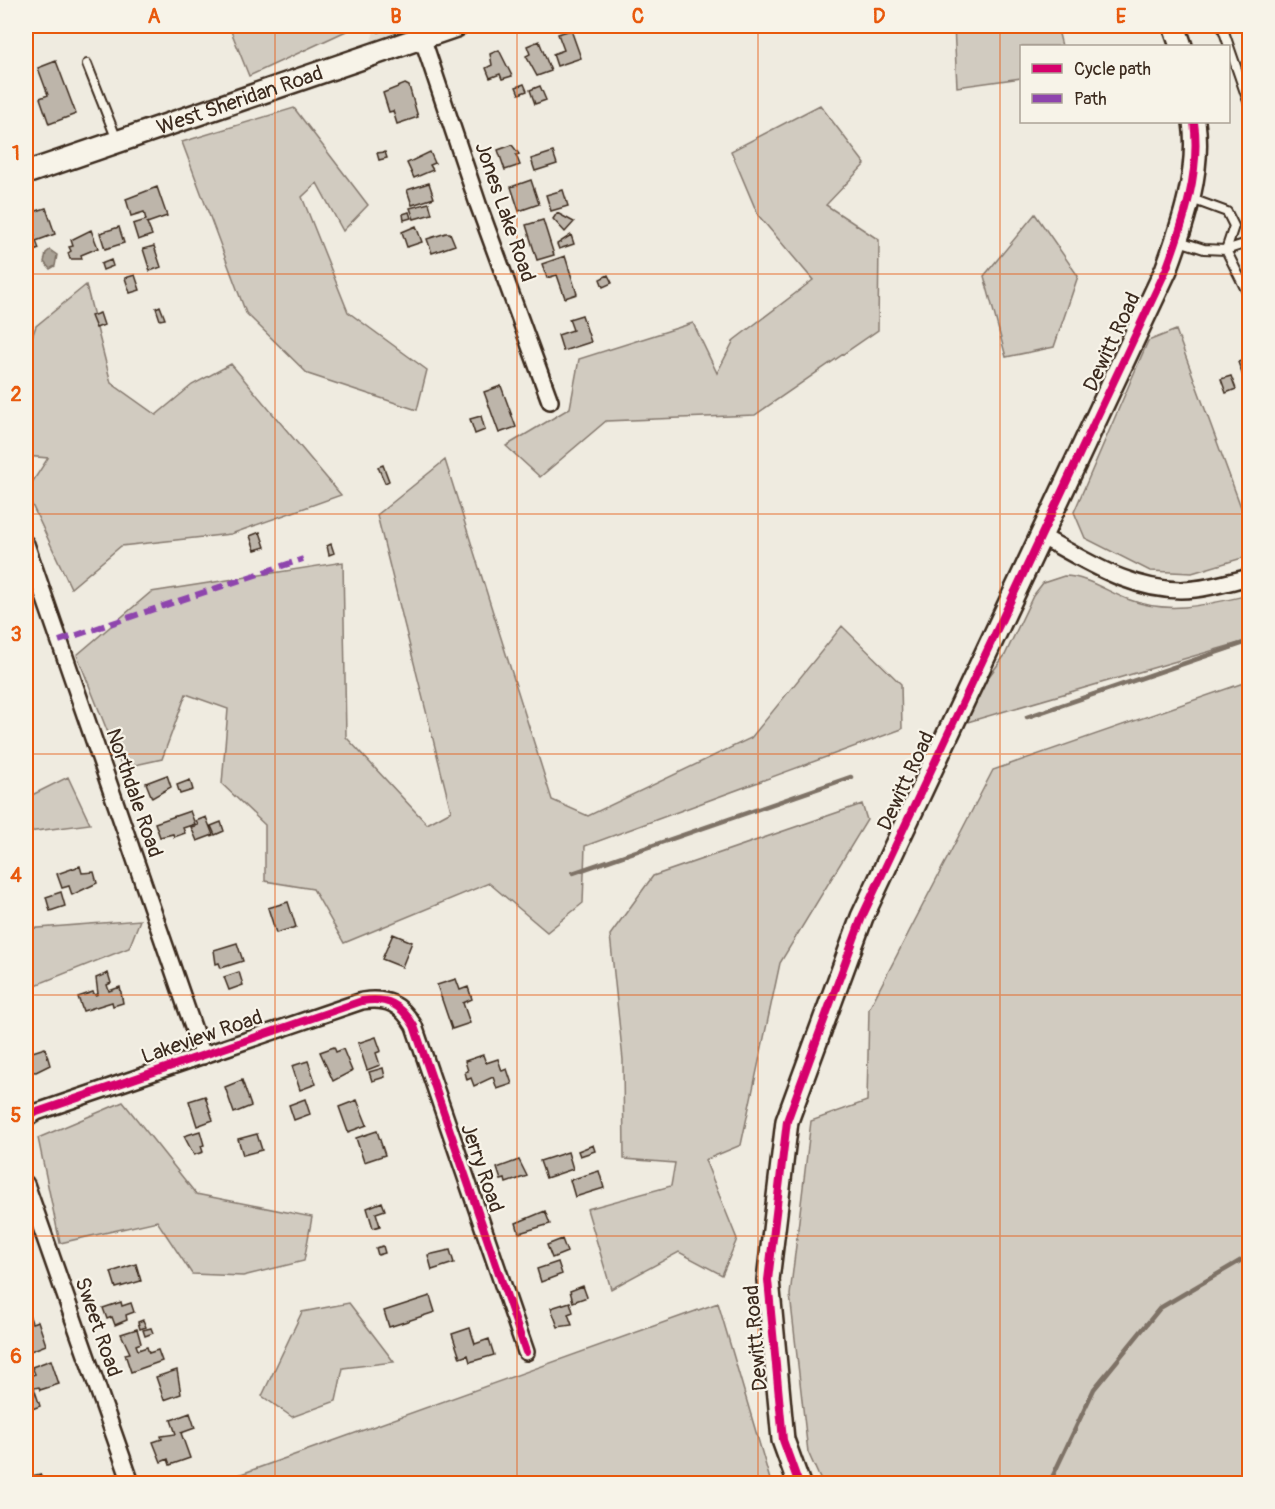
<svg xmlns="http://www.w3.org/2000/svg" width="1275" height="1509" font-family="Pangolin,sans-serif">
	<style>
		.built { fill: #e0dbd0 }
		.green { fill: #d1cbc0; stroke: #867a6f; stroke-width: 1.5 }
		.water { fill: #aaa296; stroke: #7e7266; stroke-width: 1.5 }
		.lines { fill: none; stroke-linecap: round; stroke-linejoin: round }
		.stream { stroke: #7e7266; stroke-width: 4.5 }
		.building { fill: #bdb5aa; stroke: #3b2a1e; stroke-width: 1.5 }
		.lane-casing { stroke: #3b2a1e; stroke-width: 12 }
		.street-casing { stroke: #3b2a1e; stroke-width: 20 }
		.secondary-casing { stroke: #3b2a1e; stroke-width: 26 }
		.path { stroke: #3b2a1e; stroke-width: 2; stroke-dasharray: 1.5 4.5; stroke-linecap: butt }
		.lane { stroke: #f7f3e8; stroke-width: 8 }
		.street { stroke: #f7f3e8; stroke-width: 15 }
		.secondary { stroke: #f7f3e8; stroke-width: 21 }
		.quiet { stroke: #8e44ad; stroke-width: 6; stroke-dasharray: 12 6; stroke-linecap: butt }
		.cycleway-casing { stroke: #f7f3e8; stroke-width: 11 }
		.cycleway { stroke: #d6006c; stroke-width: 8 }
		.grid { fill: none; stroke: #e8590c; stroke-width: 1.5; stroke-opacity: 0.55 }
		.labels { text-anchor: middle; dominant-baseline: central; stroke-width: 4.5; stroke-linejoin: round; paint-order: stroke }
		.street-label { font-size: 21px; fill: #3b2a1e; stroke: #f7f3e8 }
		.neatline { fill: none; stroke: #e8590c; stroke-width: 2 }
		.grid-label { font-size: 20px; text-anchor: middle; font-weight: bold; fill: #e8590c }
	</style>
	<rect width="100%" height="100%" fill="#efebe0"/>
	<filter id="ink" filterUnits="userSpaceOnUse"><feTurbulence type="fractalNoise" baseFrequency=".0167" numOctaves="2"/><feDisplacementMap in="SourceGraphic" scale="12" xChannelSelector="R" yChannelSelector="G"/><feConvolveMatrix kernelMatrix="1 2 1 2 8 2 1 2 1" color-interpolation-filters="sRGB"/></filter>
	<g filter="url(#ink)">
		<path class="built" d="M376 26H417L371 41Z"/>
		<path class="green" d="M229 26H357L249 76Z
			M954 26H1057L1062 46H1022L1021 78 957 87Z
			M820 105 865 164 826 205 879 240 878 330 755 415 606 421 540 477 506 446 570 408 579 359 693 323 717 373 734 340 813 280 758 215 731 151Z
			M294 108 368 205 343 231 317 183 302 197 348 312 427 370 417 410 308 374 246 313 182 142Z
			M1035 214 1078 276 1054 347 1006 357 984 276Z
			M86 285 111 383 156 415 192 385 231 364 341 495 231 534 121 546 71 588 26 492 48 458 26 456V354L36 326Z
			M1176 330 1249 529V556L1192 573 1150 571 1085 538 1074 512 1148 341Z
			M445 460 552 800 588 816 751 738 842 626 901 684 902 729 585 846 583 903 547 932 489 883 344 943 313 889 265 881V825L222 784 228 709 186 694 162 759 122 768 77 655 151 592 343 562 346 737 427 824 451 811 377 515Z
			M1064 576C1087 576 1109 593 1130 600 1170 615 1209 604 1249 595V640L964 723 984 683 1005 655 1033 596 1043 583Z
			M1249 681V1483H822L808 1452 790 1295 811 1121 867 1101 869 1009 993 770Z
			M68 777 90 824 28 832 26 835V798Z
			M862 804 867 820 780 963 741 1145 705 1160 737 1239 722 1275 679 1252 611 1289 587 1209 671 1186 675 1163 624 1159 623 1060 610 935 653 876Z
			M140 920 129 948 33 986 26 999V929Z
			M123 1102 196 1194 312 1217 304 1261 243 1276 192 1274 157 1221 60 1243 38 1138Z
			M349 1303 394 1362 343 1368 336 1401 292 1417 262 1396 302 1312Z
			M718 1303 771 1483H216Z"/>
		<path class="water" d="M50 250 57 255 55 266 50 269 44 262 46 253Z"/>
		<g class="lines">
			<path class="stream" d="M1027 717 1250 641
				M573 873 851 777
				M1049 1484 1094 1389 1160 1308 1250 1255"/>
		</g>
		<path class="building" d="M571 30 581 58 557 66 553 54 564 50 558 34Z
			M539 41 551 71 537 76 526 56 530 54 527 46Z
			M499 50 512 76 502 79 500 74 490 78 486 68 492 65 490 54Z
			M56 61 76 114 49 124 40 98 48 95 38 68Z
			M405 84 409 86 418 117 397 124 393 111 389 112 383 93Z
			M524 84 527 91 519 94 516 87Z
			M540 86 546 100 535 104 530 90Z
			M26 120 30 134 26 136Z
			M512 145 519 154 516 155 520 165 505 170 498 150Z
			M385 152 387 158 379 160 377 153Z
			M430 152 435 163 430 165 433 170 414 178 407 163Z
			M553 152 557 164 535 171 531 159Z
			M531 180 539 204 519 211 511 187Z
			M429 183 434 198 412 205 407 190Z
			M157 187 167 216 147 223 152 235 138 240 133 224 146 220 144 212 131 216 126 199Z
			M563 190 568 206 551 211 546 195Z
			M429 203 432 214 414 219 410 208Z
			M46 208 55 234 36 241 39 249 29 253 26 239 35 236 27 214Z
			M409 212 411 218 404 220 403 214Z
			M557 213 574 222 565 232 553 219Z
			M543 220 554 255 537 260 526 225Z
			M416 226 422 242 407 247 402 232Z
			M119 227 124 243 105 249 100 233Z
			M91 230 98 248 81 255 82 259H70L68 253 71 251 69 247 73 246 71 240Z
			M446 233H450L455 245 432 253 427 239Z
			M571 235 574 244 559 249 557 244Z
			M154 246 161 267 150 271 143 249Z
			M565 256 577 294 565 298 557 275 547 278 542 264Z
			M111 260 113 266 103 270 101 264Z
			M135 275 140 290 130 293 125 278Z
			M608 275 612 283 603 287 600 279Z
			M160 306 165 319 160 320 156 308Z
			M100 313 104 325 96 328 91 316Z
			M582 315 591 342 563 351 558 335 573 330 569 319Z
			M1250 358V384L1246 385 1238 362Z
			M1231 376 1236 389 1226 393 1221 379Z
			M501 386 516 427 499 433 484 392Z
			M481 416 485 430 475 434 470 419Z
			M383 465 389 481 385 483 378 467Z
			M260 532 265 547 255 550 250 536Z
			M331 544 334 553 329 555 327 546Z
			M167 775 171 787 152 798 146 783Z
			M190 780 193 790 180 794 177 785Z
			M190 811 195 824 183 828 185 833 174 837 173 834 160 837 155 823Z
			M206 817 213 835 197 841 191 827 198 825 196 821Z
			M221 822 224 831 215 835 211 826Z
			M80 866 82 873 94 872 97 883 72 895 69 886 62 888 57 874Z
			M61 892 65 906 50 911 46 897Z
			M288 902 296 927 276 933 268 908Z
			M393 934 412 942 402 967 382 959Z
			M237 943 243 961 221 968 219 963 216 964 214 950Z
			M239 972 243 985 229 990 224 977Z
			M108 973 111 983 107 985 109 991 120 987 123 1003 113 1006 112 1002 83 1011 78 997 93 992 95 995 98 994 96 978Z
			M456 979 460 990 468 987 472 999 463 1003 470 1023 452 1029 437 985Z
			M376 1037 381 1051 376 1053 380 1065 367 1070 358 1043Z
			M334 1047 336 1052 343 1049 352 1071 333 1081 320 1052Z
			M45 1048 50 1065 36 1072 26 1071V1054Z
			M483 1055 486 1063 498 1059 502 1071 507 1069 512 1084 497 1089 493 1077 474 1086 471 1078 467 1080 465 1072 468 1071 465 1061Z
			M308 1061 316 1084 300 1090 292 1066Z
			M383 1068 385 1077 372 1081 369 1072Z
			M242 1080 251 1106 234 1113 225 1087Z
			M205 1096 213 1120 197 1126 189 1101Z
			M305 1099 310 1114 294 1120 289 1105Z
			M357 1100 367 1125 348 1132 339 1107Z
			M200 1131 204 1145 201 1146 203 1152 194 1155 184 1136Z
			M377 1131 385 1155 364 1162 356 1138Z
			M257 1134 262 1150 243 1155 238 1139Z
			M593 1145 595 1151 580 1156 578 1151Z
			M568 1152 573 1169 546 1178 540 1161Z
			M519 1160 527 1176 506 1183 505 1179 501 1180 497 1168Z
			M599 1171 604 1188 575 1197 570 1180Z
			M382 1202 385 1210 376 1213 380 1226 373 1228 367 1208Z
			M545 1211 550 1224 519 1233 516 1223Z
			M562 1239 567 1252 552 1258 547 1245Z
			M383 1246 385 1253 378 1255 376 1248Z
			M450 1250 454 1263 432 1270 428 1255Z
			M558 1262 562 1274 541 1282 537 1269Z
			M136 1264 141 1281 116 1288 111 1272Z
			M583 1286 587 1297 573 1302 570 1291Z
			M430 1296 435 1312 389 1327 384 1311Z
			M121 1302 122 1306 131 1303 134 1312 126 1315 127 1320 115 1325 112 1317 107 1319 103 1308Z
			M570 1302 573 1312 568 1314 572 1325 558 1327 551 1308Z
			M28 1311 32 1323 38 1321 46 1345 28 1352 26 1312Z
			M143 1320 146 1327 140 1329 138 1322Z
			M151 1328 153 1333 145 1336 143 1330Z
			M470 1328 475 1344 489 1339 494 1355 470 1362 468 1355 460 1358 452 1334Z
			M137 1329 141 1343 136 1345 138 1350 147 1347 149 1353 158 1350 162 1361 131 1372 125 1354 130 1353 121 1334Z
			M51 1360 59 1384 40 1390 39 1387 34 1388 40 1406 27 1411 26 1394 32 1392 26 1377 35 1374 32 1367Z
			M177 1370 181 1394 164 1400 156 1377Z
			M190 1413 195 1428 181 1433 190 1458 170 1465 168 1459 161 1462 153 1442 162 1439 161 1436 176 1434 171 1420Z
			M26 1458 31 1476 40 1474 44 1484H26Z"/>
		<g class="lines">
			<g class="lane-casing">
				<path id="lane" d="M1222 26 1250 107
					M87 64 117 140
					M1179 241 1204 249 1226 250 1234 226 1227 212 1189 198
					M1250 242 1226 250 1250 298"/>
			</g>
			<g class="street-casing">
				<path id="street" d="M422 37 478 204 550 401
					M1041 536C1087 562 1139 596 1195 589 1213 587 1232 581 1250 577
					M26 544 203 1056
					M26 1119 37 1112 362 1001C387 997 401 1004 414 1026L526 1352
					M26 1184 131 1483"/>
			</g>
			<g class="secondary-casing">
				<g id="secondary">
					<path d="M1174 26 1181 46"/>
					<path id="s1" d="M26 173 456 26"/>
					<path d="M799 1484 783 1440 768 1280 787 1121 862 917 1166 270C1183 224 1201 171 1194 122"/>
				</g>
			</g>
			<path class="path" d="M378 32 398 26"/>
			<use href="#lane" class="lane"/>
			<use href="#street" class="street"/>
			<use href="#secondary" class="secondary"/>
			<path class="quiet" d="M59 641 303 559"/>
			<g class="cycleway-casing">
				<path id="cycleway" d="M26 1119 37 1112 362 1001C387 997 401 1004 414 1026L526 1352
					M799 1484 783 1440 768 1280 787 1121 862 917 1166 270C1183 224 1201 171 1194 122"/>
			</g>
			<use href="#cycleway" class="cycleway"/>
		</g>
	</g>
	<path class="grid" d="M275 26V1484M517 26V1484M758 26V1484M1000 26V1484M26 274H1250M26 514H1250M26 754H1250M26 995H1250M26 1236H1250"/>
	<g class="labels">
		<g class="street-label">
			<text stroke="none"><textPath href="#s1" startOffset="226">West Sheridan Road</textPath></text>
			<text transform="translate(505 212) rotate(71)">Jones Lake Road</text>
			<text transform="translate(1112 342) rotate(-65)">Dewitt Road</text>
			<text transform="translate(906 781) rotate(-65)">Dewitt Road</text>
			<text transform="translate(134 793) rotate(71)">Northdale Road</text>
			<text transform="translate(202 1037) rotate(-19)">Lakeview Road</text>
			<text transform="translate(482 1168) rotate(71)">Jerry Road</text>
			<text transform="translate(98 1327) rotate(71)">Sweet Road</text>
			<text transform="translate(756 1338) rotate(-95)">Dewitt Road</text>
		</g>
	</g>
	<rect width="1275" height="1509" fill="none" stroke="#f7f3e8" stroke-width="66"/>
	<rect x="1020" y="45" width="210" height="78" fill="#f7f3e8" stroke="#aca397" stroke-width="1.5"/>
	<rect x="1032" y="64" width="30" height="9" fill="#d6006c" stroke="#aca397" stroke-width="1.5"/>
	<text x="1074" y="75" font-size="18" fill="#3b2a1e">Cycle path</text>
	<rect x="1032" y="94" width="30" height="9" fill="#8e44ad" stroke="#aca397" stroke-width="1.5"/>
	<text x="1074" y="105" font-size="18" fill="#3b2a1e">Path</text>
	<rect x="33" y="33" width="1209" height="1443" class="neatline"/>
	<g class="grid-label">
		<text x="154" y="23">A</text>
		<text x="396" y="23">B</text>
		<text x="638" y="23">C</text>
		<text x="879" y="23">D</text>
		<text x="1121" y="23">E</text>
		<text x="16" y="160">1</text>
		<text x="16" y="401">2</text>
		<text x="16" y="641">3</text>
		<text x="16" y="882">4</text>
		<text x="16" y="1122">5</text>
		<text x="16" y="1363">6</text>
	</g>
</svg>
